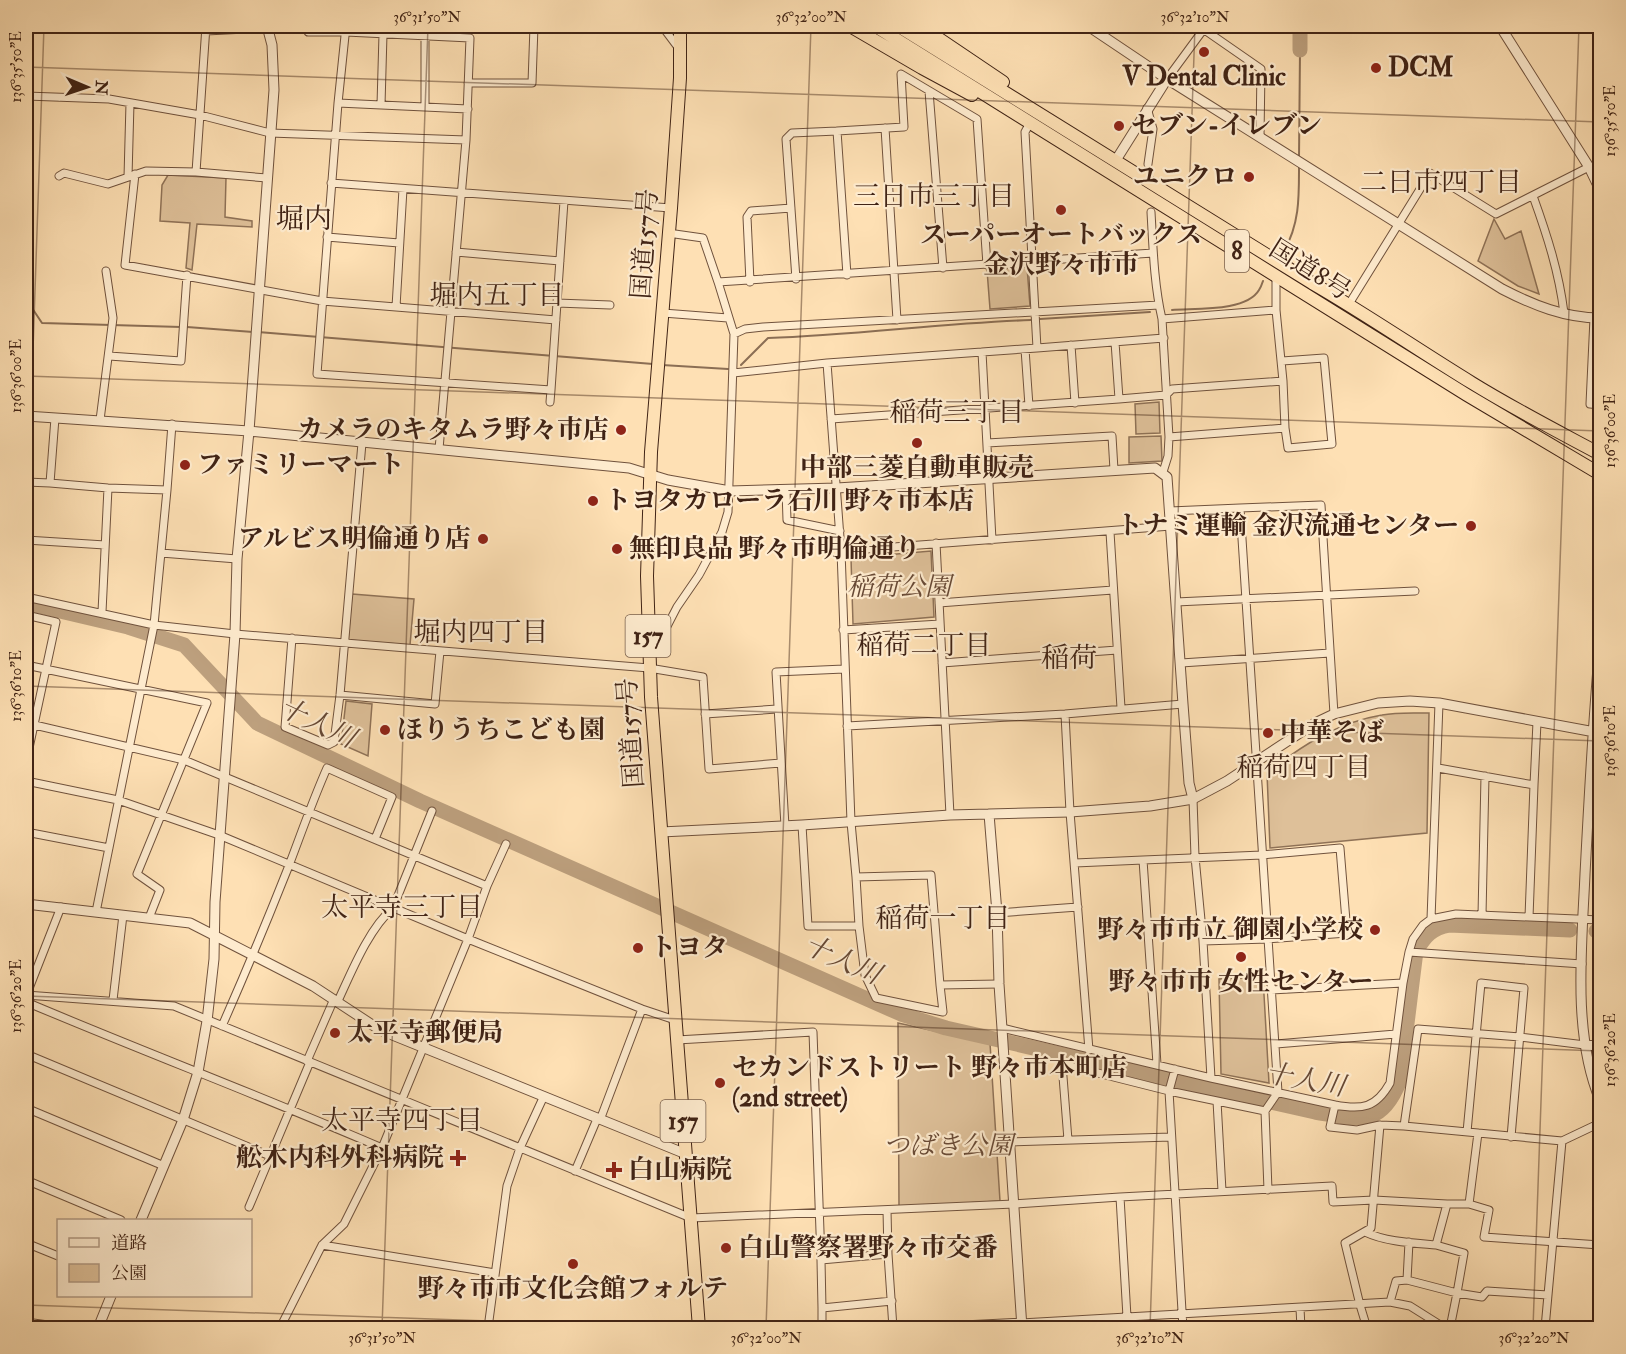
<svg xmlns="http://www.w3.org/2000/svg" width="1626" height="1354" font-family="'IM FELL Double Pica','Noto Serif JP',serif">
	<style>
		.green { fill: #dec099; stroke: #8f7257; stroke-width: 1.5 }
		.lines { fill: none; stroke-linecap: round; stroke-linejoin: round }
		.stream { stroke: #8b6e54; stroke-width: 2 }
		.river { stroke: #bda07e; stroke-width: 15 }
		.minor-casing { stroke: #70523d; stroke-width: 9 }
		.tertiary-casing { stroke: #70523d; stroke-width: 11 }
		.trunk-casing { stroke: #402315; stroke-width: 14 }
		.minor { stroke: #feebce; stroke-width: 7 }
		.tertiary { stroke: #feebce; stroke-width: 9 }
		.trunk { stroke: #fee0b4; stroke-width: 12 }
		.ticks { fill: none; stroke: #402315; stroke-width: 1.5; stroke-opacity: 0.45 }
		.poi-dot { fill: #8f2418; stroke: #feebce; stroke-width: 2 }
		.labels { text-anchor: middle; dominant-baseline: central; stroke-width: 4.5; stroke-linejoin: round; paint-order: stroke }
		.shield { fill: #feebce; stroke: #795f4c; stroke-width: 1.5 }
		.shield-label { font-size: 24px; font-weight: bold; fill: #402315 }
		.poi-label { font-size: 26px; font-weight: bold; fill: #402315; stroke: #feebce; text-anchor: start }
		.street-label { font-size: 26px; fill: #402315; stroke: #feebce }
		.park-label { font-size: 26px; font-style: italic; fill: #684a36; stroke: #feebce }
		.neighbourhood-label { font-size: 27px; fill: #402315; stroke: #feebce }
		.water-label { font-size: 27px; font-style: italic; fill: #664834; stroke: #feebce }
		.quarter-label { font-size: 28px; fill: #402315; stroke: #feebce }
		.neatline { fill: none; stroke: #402315; stroke-width: 2 }
		.ticks-label { font-size: 15px; text-anchor: middle; fill: #402315 }
	</style>
	<rect width="100%" height="100%" fill="#fee0b4"/>
	<filter id="stains"><feTurbulence type="fractalNoise" baseFrequency=".00333" numOctaves="4"/><feColorMatrix values="0 0 0 0 .2 0 0 0 0 .09 0 0 0 0 .02 0 0 0 .5 -.17"/></filter>
	<radialGradient id="worn" r=".72"><stop offset=".6" stop-color="#630" stop-opacity="0"/><stop offset="1" stop-color="#630" stop-opacity=".3"/></radialGradient>
	<path class="green" d="M168 175 226 178 225 217 252 221V227L197 224 192 270 186 268 190 223 160 221 162 185Z
		M1494 219 1505 239 1521 231 1539 294 1518 286 1478 261Z
		M1027 267 1030 306 990 309 987 270Z
		M1159 402 1160 433 1136 434 1135 404Z
		M1161 436 1162 461 1129 463V437Z
		M931 551 934 617 853 624 851 558Z
		M352 594 414 599 410 645 348 640Z
		M346 701 372 704 368 756 341 744Z
		M1429 713 1427 833 1270 848 1267 773C1301 746 1338 722 1382 715 1397 712 1413 713 1429 713Z
		M1263 977 1269 1083 1221 1074 1219 979Z
		M898 1023 990 1043 1000 1201 899 1207Z"/>
	<g class="lines">
		<path class="stream" d="M1299 158 1300 50
			M1284 251C1300 223 1299 196 1299 164
			M26 303 30 305 42 323 181 327
			M1172 310C1195 308 1246 312 1259 290 1261 287 1262 284 1263 281
			M1040 319 1150 312
			M187 327 253 332
			M258 332 653 364
			M662 365 728 369
			M741 365 768 338C856 335 943 323 1031 320"/>
		<path class="river" d="M1300 50V26
			M26 603 128 627 184 645 257 723 420 801 901 1014 946 1028 1315 1112C1358 1119 1381 1129 1400 1080L1416 951C1425 936 1432 928 1449 925L1570 930
			M1596 931H1600"/>
		<g class="minor-casing">
			<path id="minor" d="M206 26 196 172 267 178
				M306 26 308 32H346L470 38 466 140 439 449
				M346 26 338 103 317 374 551 390 550 402
				M662 26 680 50
				M1199 26 1261 69 1260 137
				M206 31 267 28
				M1167 79 1206 26
				M468 83H532L534 26
				M929 91 943 268
				M26 96 109 99 200 115 270 133 466 140
				M338 103 468 109
				M381 105 383 34
				M425 107V35
				M1147 108 1153 129 1148 164
				M885 128 897 320
				M135 174 125 265 322 301 556 320
				M59 176 64 173 108 184 146 171 196 172
				M128 177 130 103
				M331 183 671 208
				M1533 196C1547 235 1559 272 1564 313
				M1151 212C1153 247 1154 284 1162 319L1169 437 1168 456 1163 472
				M668 233 703 238 718 282 1153 253
				M327 237 399 243
				M456 252 560 261
				M847 275 837 131 904 127 901 74 977 119 987 265
				M796 279 786 139 792 133 837 131
				M750 282 747 217 751 211 791 208
				M557 303 610 305
				M1349 304 1430 173 1496 214 1589 167H1600
				M396 307 403 189
				M1276 310 1283 381
				M663 313 728 318
				M1594 318 1590 404 1600 405
				M1162 319 1276 310V276
				M734 334 745 329 763 327 1159 305
				M1115 342 1119 399
				M1071 345 1075 403
				M1037 348 1164 338
				M1025 349 1029 406
				M109 356 181 361 187 275
				M1282 361 1324 358 1332 444 1288 448 1285 428
				M827 363 841 551 851 822 856 877
				M733 373 827 363 982 352
				M551 390 564 201
				M55 418 50 483 108 488 167 490 154 625 96 912
				M831 419 1119 399 1166 395 1172 389 1283 381 1285 428 1169 437
				M100 420 113 318 106 271
				M987 443 1112 436 1114 470
				M26 482 50 483
				M167 490 172 424
				M786 490 787 520 840 531
				M1240 508 1321 505 1334 714
				M1170 511 1240 508 1278 1092 1265 1111
				M1110 532 1121 708
				M26 540 105 545
				M992 540 982 352 1037 348 1025 132 1030 123
				M936 543 950 815
				M841 551 1171 526
				M161 553 237 559
				M26 597 154 625 235 634 649 668 703 677 709 769 781 763
				M1176 602 1415 591
				M939 603 1113 590
				M102 612 108 488
				M26 615 56 622 26 762
				M843 630 940 624
				M292 638 285 727 328 745 334 742 340 695 362 443
				M648 638H661L677 607 699 575 722 532 728 512 734 334 718 282
				M942 663 1117 650
				M1181 663 1330 653
				M26 665 207 703 137 874 160 890 149 918
				M340 695 435 704 440 651
				M705 714 777 709
				M1065 714 1070 812 1089 1050
				M26 723 184 760 487 886 468 939 382 1148 344 1224 322 1245 280 1328
				M847 726 1065 714 1183 704
				M1438 768 1534 785 1529 917
				M26 781 118 800 219 835 468 939 642 1009 675 1020
				M1534 785 1537 722
				M1193 799 1195 857 1203 941 1211 1078
				M802 825 808 926H859L856 877 931 875 940 985 999 984
				M785 826 776 672 844 669
				M26 832 109 848
				M1143 860 1262 855 1340 848 1347 933 1268 939 1203 941
				M1075 863 1143 860 1157 1064
				M487 886 506 844
				M997 913 1078 907
				M1482 915 1485 776
				M1431 919 1439 703
				M859 926 865 975 876 998 943 1012 940 985
				M1409 952 1582 964
				M1271 990 1403 983
				M26 995 174 1006 691 1218 1014 1204 1120 1197 1127 1317
				M26 996 61 907
				M113 1000 123 915
				M338 1001C351 973 369 928 393 908L432 811
				M26 1002C144 1052 264 1097 382 1148
				M222 1026C245 974 267 921 288 868 301 834 312 802 327 768L392 797 375 839
				M1002 1028 1211 1078 1335 1105C1362 1110 1376 1108 1390 1083L1403 983 1409 952 1413 939 1423 925 1431 919 1456 914 1600 920
				M677 1040 813 1032 821 1260 888 1254 893 1328
				M1276 1044 1396 1034
				M26 1054 270 1156
				M307 1061 334 999
				M1175 1069 1169 1091 1183 1328
				M1217 1101 1222 1191
				M1335 1105 1330 1127 1357 1130 1380 1125 1404 1126 1418 1029 1520 1037 1585 1045
				M26 1108 164 1166
				M600 1120 642 1009
				M1404 1126 1562 1141
				M1467 1132 1481 983 1524 988 1511 1137
				M1068 1140 1062 1064 1169 1091 1265 1111 1268 1190
				M1010 1142 1171 1137
				M575 1171 597 1119
				M26 1180 121 1220
				M1120 1197 1332 1186 1333 1202 1374 1200 1447 1204
				M1469 1204 1478 1133
				M249 1207 310 1062
				M887 1210 888 1254
				M1365 1232C1386 1242 1413 1243 1436 1245
				M26 1243 58 1256
				M322 1245 495 1273
				M821 1260 822 1308
				M1407 1280 1409 1242
				M1390 1302 1396 1281 1407 1280 1457 1293 1464 1253 1436 1245 1447 1204H1469L1489 1210 1484 1237 1600 1245
				M1300 1308 1301 1328
				M26 1322 70 1328
				M1021 1323 1390 1302 1410 1306 1445 1328
				M488 1328 507 1186 520 1148 543 1098
				M822 1328V1308L892 1301
				M1367 1328 1360 1305 1345 1243 1371 1228 1380 1125
				M1450 1328 1457 1293 1482 1297 1487 1291 1548 1295
				M1545 1328 1562 1141 1600 1123"/>
		</g>
		<g class="tertiary-casing">
			<path id="tertiary" d="M1088 26 1167 79 1502 289C1533 305 1565 318 1600 318
				M1500 26 1589 167 1600 190
				M1116 160 1167 79
				M26 416 249 431 629 468 668 480 730 491 837 488 1155 468 1167 477 1183 704 1189 783 1193 799
				M1600 645C1593 721 1589 797 1585 874 1582 945 1572 1033 1600 1100
				M989 814 997 913 999 984 1022 1328
				M661 832 802 825 950 815 1070 812 1150 806 1193 799 1227 781 1315 723 1334 714 1378 703 1410 701 1439 703 1600 733
				M26 904 190 923 313 986 380 1030 686 1154
				M1585 1045 1600 1046
				M141 1220 183 1120 198 1072 207 1021 214 959 215 902 235 634 237 559 249 431 274 90 272 45 267 26
				M98 1328 111 1296
				M923 1328 1021 1323"/>
		</g>
		<g class="trunk-casing">
			<path id="trunk" d="M680 26V78L671 208 651 452 647 576 651 697 699 1328
				M850 26 922 68 972 95
				M875 26 1467 395 1600 474
				M898 26 1312 283C1366 314 1418 350 1472 383 1514 409 1557 431 1600 454
				M920 26 1003 82"/>
		</g>
		<use href="#minor" class="minor"/>
		<use href="#tertiary" class="tertiary"/>
		<use href="#trunk" class="trunk"/>
	</g>
	<path class="ticks" d="M26 67 1600 122M26 376 1600 431M26 555 44 26M26 686 1600 741M26 996 1600 1051M26 1305 692 1328M382 1328 428 26M766 1328 811 26M1150 1328 1195 26M1533 1328 1579 26"/>
	<g class="poi-dot">
		<circle cx="1204" cy="52" r="6"/>
		<circle cx="1376" cy="68" r="6"/>
		<circle cx="1119" cy="126" r="6"/>
		<circle cx="1249" cy="177" r="6"/>
		<circle cx="1061" cy="210" r="6"/>
		<circle cx="621" cy="430" r="6"/>
		<circle cx="917" cy="443" r="6"/>
		<circle cx="185" cy="465" r="6"/>
		<circle cx="593" cy="501" r="6"/>
		<circle cx="1471" cy="526" r="6"/>
		<circle cx="483" cy="539" r="6"/>
		<circle cx="617" cy="549" r="6"/>
		<circle cx="385" cy="730" r="6"/>
		<circle cx="1268" cy="733" r="6"/>
		<circle cx="1375" cy="930" r="6"/>
		<circle cx="638" cy="948" r="6"/>
		<circle cx="1241" cy="957" r="6"/>
		<circle cx="335" cy="1033" r="6"/>
		<circle cx="720" cy="1083" r="6"/>
		<path d="M455 1149h6v6h6v6h-6v6h-6v-6h-6v-6h6z"/>
		<path d="M611 1161h6v6h6v6h-6v6h-6v-6h-6v-6h6z"/>
		<circle cx="726" cy="1248" r="6"/>
		<circle cx="573" cy="1264" r="6"/>
	</g>
	<g class="labels">
		<g class="shield">
			<rect x="1225" y="230" width="24" height="42" rx="4.5"/>
			<rect x="625.5" y="615" width="45" height="42" rx="4.5"/>
			<rect x="660.5" y="1100" width="45" height="42" rx="4.5"/>
		</g>
		<g class="shield-label">
			<text x="1237" y="251">8</text>
			<text x="648" y="636">157</text>
			<text x="683" y="1121">157</text>
		</g>
		<g class="poi-label">
			<text x="1388" y="68">DCM</text>
			<text x="1204" y="77" text-anchor="middle">V Dental Clinic</text>
			<text x="1131" y="126">セブン-イレブン</text>
			<text x="1237" y="177" text-anchor="end">ユニクロ</text>
			<text x="1061" y="235" text-anchor="middle">スーパーオートバックス<tspan x="1061" dy="30">金沢野々市市</tspan></text>
			<text x="609" y="430" text-anchor="end">カメラのキタムラ野々市店</text>
			<text x="197" y="465">ファミリーマート</text>
			<text x="917" y="468" text-anchor="middle">中部三菱自動車販売</text>
			<text x="605" y="501">トヨタカローラ石川 野々市本店</text>
			<text x="1459" y="526" text-anchor="end">トナミ運輸 金沢流通センター</text>
			<text x="471" y="539" text-anchor="end">アルビス明倫通り店</text>
			<text x="629" y="549">無印良品 野々市明倫通り</text>
			<text x="397" y="730">ほりうちこども園</text>
			<text x="1280" y="733">中華そば</text>
			<text x="1363" y="930" text-anchor="end">野々市市立 御園小学校</text>
			<text x="650" y="948">トヨタ</text>
			<text x="1241" y="982" text-anchor="middle">野々市市 女性センター</text>
			<text x="347" y="1033">太平寺郵便局</text>
			<text x="732" y="1068">セカンドストリート 野々市本町店<tspan x="732" dy="30">(2nd street)</tspan></text>
			<text x="444" y="1158" text-anchor="end">舩木内科外科病院</text>
			<text x="628" y="1170">白山病院</text>
			<text x="738" y="1248">白山警察署野々市交番</text>
			<text x="573" y="1289" text-anchor="middle">野々市市文化会館フォルテ</text>
		</g>
		<g class="street-label">
			<text transform="translate(645 244) rotate(-86)">国道157号</text>
			<text transform="translate(1310 270) rotate(32)">国道8号</text>
			<text transform="translate(631 733) rotate(-94)">国道157号</text>
		</g>
		<g class="park-label">
			<text x="899" y="587">稲荷公園</text>
			<text x="948" y="1146">つばき公園</text>
		</g>
		<g class="neighbourhood-label">
			<text x="1441" y="182">二日市四丁目</text>
			<text x="934" y="196">三日市三丁目</text>
			<text x="497" y="295">堀内五丁目</text>
			<text x="957" y="412">稲荷三丁目</text>
			<text x="481" y="632">堀内四丁目</text>
			<text x="924" y="645">稲荷二丁目</text>
			<text x="1304" y="767">稲荷四丁目</text>
			<text x="402" y="907">太平寺三丁目</text>
			<text x="943" y="918">稲荷一丁目</text>
			<text x="402" y="1120">太平寺四丁目</text>
		</g>
		<g class="water-label">
			<text transform="translate(317 723) rotate(25)">十人川</text>
			<text transform="translate(842 960) rotate(24)">十人川</text>
			<text transform="translate(1305 1080) rotate(10)">十人川</text>
		</g>
		<g class="quarter-label">
			<text x="304" y="219">堀内</text>
			<text x="1069" y="658">稲荷</text>
		</g>
	</g>
	<rect width="1626" height="1354" fill="none" stroke="#fee0b4" stroke-width="66"/>
	<rect x="57" y="1219" width="195" height="78" fill="#feebce" stroke="#b29b84" stroke-width="1.5"/>
	<rect x="69" y="1238" width="30" height="9" fill="#feebce" stroke="#b29b84" stroke-width="1.5"/>
	<text x="111" y="1249" font-size="18" fill="#402315">道路</text>
	<rect x="69" y="1264" width="30" height="18" fill="#dec099" stroke="#b29b84" stroke-width="1.5"/>
	<text x="111" y="1279" font-size="18" fill="#402315">公園</text>
	<g transform="translate(87 87) rotate(92)" stroke="#feebce" stroke-width="4.5" paint-order="stroke">
	<path d="M0-4.5L10 22L0 15L-10 22Z" fill="#402315"/>
	<text y="-9" font-size="16" font-weight="bold" text-anchor="middle" fill="#402315">N</text>
	</g>
	<rect x="33" y="33" width="1560" height="1288" class="neatline"/>
	<g class="ticks-label">
		<text x="427" y="22">36°31'50"N</text>
		<text x="811" y="22">36°32'00"N</text>
		<text x="1195" y="22">36°32'10"N</text>
		<text transform="translate(16 67) rotate(-90)" y="5">136°35'50"E</text>
		<text transform="translate(1610 121) rotate(-90)" y="5">136°35'50"E</text>
		<text transform="translate(16 376) rotate(-90)" y="5">136°36'00"E</text>
		<text transform="translate(1610 431) rotate(-90)" y="5">136°36'00"E</text>
		<text transform="translate(16 686) rotate(-90)" y="5">136°36'10"E</text>
		<text transform="translate(1610 741) rotate(-90)" y="5">136°36'10"E</text>
		<text transform="translate(16 996) rotate(-90)" y="5">136°36'20"E</text>
		<text transform="translate(1610 1050) rotate(-90)" y="5">136°36'20"E</text>
		<text x="382" y="1343">36°31'50"N</text>
		<text x="766" y="1343">36°32'00"N</text>
		<text x="1150" y="1343">36°32'10"N</text>
		<text x="1534" y="1343">36°32'20"N</text>
	</g>
	<rect width="100%" height="100%" filter="url(#stains)"/>
	<rect width="100%" height="100%" fill="url(#worn)"/>
</svg>
